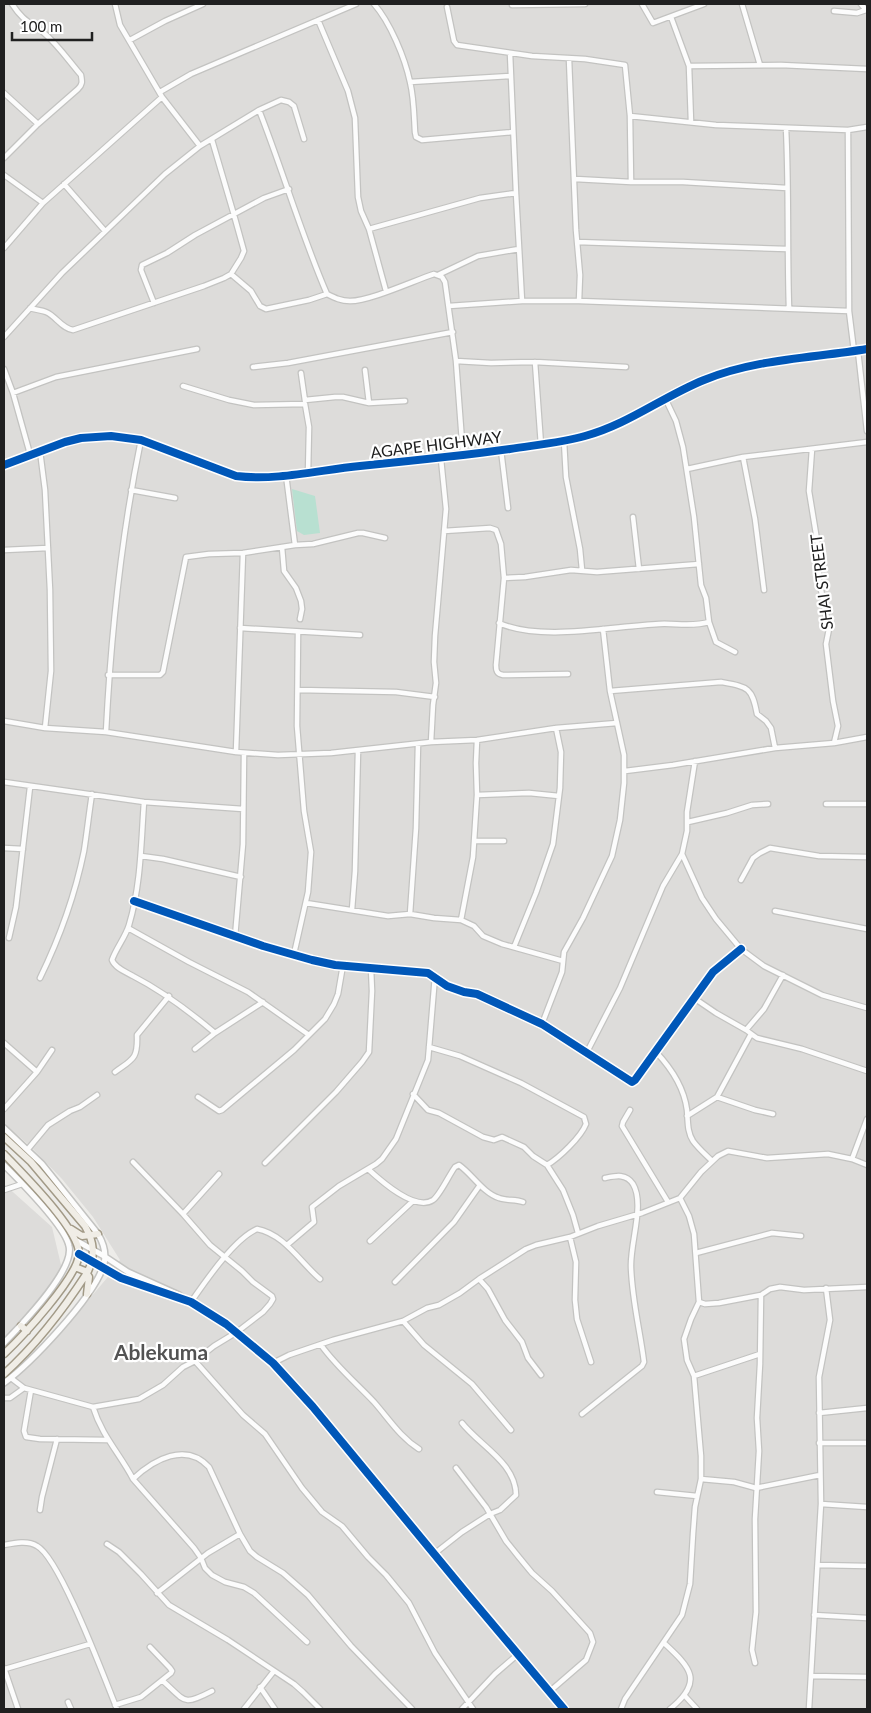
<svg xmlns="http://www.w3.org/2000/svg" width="871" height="1713" font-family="Lato,sans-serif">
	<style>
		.residential { fill: #dddcda }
		.pitch { fill: #b8e0d1 }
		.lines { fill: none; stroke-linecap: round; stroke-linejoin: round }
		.minor-casing { stroke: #c3c3c1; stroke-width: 7 }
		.tertiary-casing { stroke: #c3c3c1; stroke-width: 8 }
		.primary-casing { stroke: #a29a87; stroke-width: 9 }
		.minor { stroke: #fcfcfc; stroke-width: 4.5 }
		.tertiary { stroke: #fcfcfc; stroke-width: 5 }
		.primary { stroke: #f0ede6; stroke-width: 6 }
		.cycleway-casing { stroke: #fff; stroke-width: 11 }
		.cycleway { stroke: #0057b8; stroke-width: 8 }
		.labels { text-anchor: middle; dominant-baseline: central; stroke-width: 4.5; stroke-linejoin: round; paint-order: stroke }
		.street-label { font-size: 16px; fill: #202020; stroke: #fff }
		.district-label { font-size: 21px; font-weight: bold; fill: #535353; stroke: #fff }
	</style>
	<rect width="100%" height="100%" fill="#edece9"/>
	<path class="residential" d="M4 4H867V1709H4V1387L35 1359 74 1317 107 1278 120 1260 93 1217 62 1179 30 1146 4 1123Z
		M4 1184 52 1227 67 1290 4 1339Z"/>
	<path class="pitch" d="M292 489 315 496 320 533 304 535 297 531Z"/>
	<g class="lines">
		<g class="minor-casing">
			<path id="minor" d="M115 4 120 25 162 97 200 146
				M374 4C390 22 405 58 410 82 414 98 414 116 415 132L416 137 422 140 513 132
				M642 4 653 23 704 4
				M742 4 760 65
				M861 4 866 10
				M512 5 585 4
				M447 7 454 41 457 45 532 56 585 59 625 65 630 116 631 182
				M834 11 857 13 866 10
				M671 17 689 66 691 122
				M318 20 348 91 355 118 358 197 361 211 369 229 386 291
				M130 40 165 21 203 4
				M510 53 516 193
				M569 59 576 230 580 275 579 301
				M689 66 781 65 867 69
				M410 82 511 76
				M160 92 191 74 356 4
				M4 93 38 124
				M259 110C283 171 301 234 327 294 335 298 341 301 350 301 370 301 413 281 434 274L442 277 445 282 456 361 463 455
				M630 116 716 125 848 130 867 127
				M786 128C789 188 787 248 789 308
				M848 130 849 311 854 351
				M212 140 234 215 244 251 241 258 231 274
				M4 158 38 124 78 89C83 84 82 81 81 75 69 61 58 45 44 33 30 22 23 21 12 4
				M4 175 43 203
				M575 179 631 182H683L787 188
				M64 184 105 231
				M369 229 480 198 516 193 522 301
				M577 242 787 249
				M4 248 43 203 162 97
				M438 275 478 256 519 249
				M154 303 141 270 142 265 167 253 195 235 264 198 289 189
				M449 306 522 301H579L849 311
				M30 308C36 310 41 310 46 312 56 316 61 328 73 330L204 286 224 278 231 274 251 291 260 306 266 309 309 300 327 294
				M4 337 62 273 165 174 200 146 259 110 281 100 289 102 294 106 304 139
				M858 351 867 431
				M456 361 491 363 535 362 626 367
				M535 362 541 445
				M253 367 288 363 453 332
				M4 369 13 393 30 454
				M365 370 369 403
				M301 373 305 401
				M183 386 229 400 254 405 305 404 309 427 308 474
				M13 393 56 377 197 349
				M305 400 335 397H343L369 403 405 401
				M564 441 566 477 580 549 582 570
				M812 449 809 491 818 546 819 580 829 629 826 644 833 701 838 726 834 743
				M501 450 508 508
				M40 451 45 490 50 590 51 671 45 728
				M743 457 755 519 764 590
				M687 469 743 457 867 442
				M286 475 295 545
				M131 490 175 498
				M633 517 639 569
				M444 531 490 528 496 530 501 544 504 578 496 665C496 671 497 674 503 675L568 674
				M282 547 284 571 296 588 301 601 302 609 300 619
				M4 550 48 548
				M504 578 525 577 571 570 597 572 699 564
				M709 622 716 642 735 652
				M499 623C541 642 613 626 659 624 675 623 693 627 709 622L706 598 701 585 694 517 683 447 676 421 666 400
				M240 628 360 635
				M108 675H160L163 672 186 557 209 554 243 553 295 545 313 544 358 533H363L385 538
				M298 690 396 692 435 697
				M610 691 721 682C748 687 752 687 757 714L766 721 771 728 775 748
				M4 721 45 728 106 732 236 752 278 755 331 753 431 742 477 740 556 728 617 723
				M106 732C111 633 121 537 141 440
				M431 742 433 705 436 683 434 662 435 636 446 509 441 459
				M236 752 243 553
				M625 771 673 765 775 748 834 743 867 737
				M4 782 144 802 243 809
				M477 795 529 793 559 796
				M144 802C141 843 141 885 129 925 125 938 116 948 112 960 115 968 126 972 133 976 164 992 189 1011 215 1033
				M826 804H867
				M688 822 727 813 752 805 768 804
				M474 841H504
				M4 848 23 849
				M682 854 702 898 716 919 741 949 764 966 822 995 867 1008
				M141 856 163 859 241 877
				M741 880 753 858 760 853 770 848 819 856 867 857
				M134 901 263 946 312 960 335 965 428 973 447 986 464 992 477 994 542 1024 632 1082 635 1080 713 972 741 949
				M306 903 388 916 410 914 434 918 461 920 474 926 483 936 502 944 563 961
				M352 910 355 871 358 751
				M775 911 867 929
				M410 914 416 828 418 744
				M461 920 473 857 477 795 476 763 477 740
				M128 928 189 962 248 992 309 1035
				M235 937 243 844 244 753
				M9 938 16 907 30 787
				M514 947 536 893 553 844 560 788 561 752 556 728
				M294 954 308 892 311 852 304 811 297 726 298 632
				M40 978C60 937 75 895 84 851 87 832 89 813 92 794
				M694 998 716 1013 746 1030 757 1038 802 1049 867 1071
				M542 1024 562 972 564 952 583 918 612 856 620 820 624 783V755L610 691 603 629
				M746 1030 764 1009 783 975
				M4 1043 37 1072
				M429 1047 460 1056 521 1083 584 1117 586 1124C581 1137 559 1158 547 1165
				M195 1049 215 1033 263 1002
				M587 1052 620 988 663 886 682 854 687 831V812L695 761
				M656 1052C672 1069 684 1087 687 1110 688 1121 687 1132 693 1141 698 1148 706 1155 712 1161
				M115 1072C133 1059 138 1059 137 1035L169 996
				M413 1094 428 1110 439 1113 483 1137 494 1140 502 1137 524 1147 533 1156 547 1165 563 1190 573 1215 578 1233
				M198 1097 219 1111 222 1110 294 1050 325 1019 334 1004 338 994 343 965
				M717 1097 751 1034
				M4 1109 37 1072 52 1050
				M630 1110 623 1122 622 1126 668 1202
				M687 1116 717 1097 755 1110 773 1114
				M28 1149 48 1125 70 1111 80 1107 97 1095
				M852 1159 867 1119
				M265 1163 336 1092 362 1062 369 1052 372 991 371 968
				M368 1169C380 1180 415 1212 433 1200 440 1195 449 1175 455 1167L459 1165C472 1174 483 1193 499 1198 507 1201 515 1199 523 1202
				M4 1190 22 1184
				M680 1198 689 1216 694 1234 699 1302 705 1304 719 1303 761 1295 770 1289 780 1287 804 1290 867 1287
				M183 1214 219 1174
				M570 1237 576 1262 575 1300 577 1319 591 1362
				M370 1241 413 1201
				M287 1245 314 1222 312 1207 339 1186 376 1164 382 1159 396 1139 428 1060 435 976
				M696 1253 772 1233 801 1236
				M479 1279 488 1289 505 1320 522 1342 528 1358 541 1375
				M395 1282 454 1222 480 1185
				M191 1302C205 1282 234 1239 257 1229 284 1234 300 1262 320 1279
				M403 1321 424 1345 472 1384 511 1430
				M321 1345C336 1366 356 1383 374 1402 389 1419 400 1437 419 1449
				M195 1361 243 1415 265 1434 302 1488 322 1512 342 1526 368 1557 386 1575 409 1603 435 1653 473 1709
				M273 1363 289 1355 333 1340 403 1321 427 1308 439 1305 460 1293 479 1279 526 1249 536 1245 570 1237 598 1226 642 1213 680 1198 701 1172 718 1156 728 1151 767 1158 828 1154 852 1159 867 1165
				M694 1376 760 1354
				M11 1378 24 1388 93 1407 139 1399 163 1385 183 1367 195 1361 214 1346 237 1332 263 1312 270 1304 273 1299 272 1296 253 1282 242 1271 210 1245 183 1214 133 1162
				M31 1390 24 1431 26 1437 40 1439 107 1440
				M4 1398H10L24 1388
				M93 1407C102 1436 120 1454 133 1479L194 1548 201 1558 205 1568 212 1575 225 1582 244 1587 254 1593 307 1642
				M819 1413 867 1408
				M582 1414 642 1366 644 1362C640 1330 632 1300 631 1267 630 1243 645 1204 633 1184 626 1173 615 1176 605 1178
				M819 1443H867
				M456 1468 486 1507 506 1541 518 1556 532 1573 552 1591 590 1633 593 1642 586 1660 549 1692
				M133 1479C154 1459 186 1442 209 1467L240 1534 250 1551 257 1557 283 1573 308 1595 351 1646 412 1709
				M701 1479 734 1482 756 1488 820 1475
				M657 1492 697 1496
				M821 1504 867 1507
				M40 1510 42 1497 57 1439
				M107 1544 119 1552 141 1574 169 1605 228 1640 294 1684 303 1692 320 1709
				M4 1545C14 1543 28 1540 37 1546 60 1558 105 1680 117 1709
				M434 1554 462 1532 490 1514 500 1510 516 1495C516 1463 479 1445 462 1423
				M818 1565 867 1566
				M157 1593 208 1553 240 1534
				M814 1615 867 1618
				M664 1643C691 1668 704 1681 670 1709
				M755 1663 752 1650 756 1612 755 1519 759 1451 757 1418 760 1364 761 1295
				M4 1668 18 1709
				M5 1669 90 1644
				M811 1676 867 1677
				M163 1681C186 1702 183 1706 212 1691
				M260 1687 275 1709
				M685 1696 697 1709
				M68 1702 71 1709
				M115 1705 141 1697 171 1673 172 1671 170 1668 150 1647
				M244 1709 274 1671
				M462 1709 495 1674 517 1655
				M621 1709 625 1699 682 1615 690 1584 693 1534 695 1507 701 1479V1456L694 1376 687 1360 684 1339 691 1319 699 1302
				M809 1709 821 1504 819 1377 830 1320 826 1288"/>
		</g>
		<g class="tertiary-casing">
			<path id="tertiary" d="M4 465 65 442 81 438 111 436 141 440 236 476C277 481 319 470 360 466 410 461 460 456 510 449 535 445 560 443 585 436 627 425 664 396 704 380 755 359 813 358 867 349
				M4 1128 42 1164 98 1234C104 1244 107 1256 103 1267 92 1299 31 1363 4 1383
				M4 1165C19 1180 65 1226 69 1246 75 1270 21 1325 4 1343
				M77 1241 104 1256 128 1272 179 1295 183 1298
				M79 1254 121 1278 191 1302 226 1324 273 1363 313 1407 468 1595 564 1709"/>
		</g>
		<g class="primary-casing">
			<path id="primary" d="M4 1137 31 1162 85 1226C94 1242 96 1256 87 1273 63 1310 37 1344 4 1374
				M4 1154C21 1172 80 1230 79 1254 78 1277 22 1337 4 1354
				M71 1229 82 1236 98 1234
				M75 1267 85 1271 89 1277 87 1294
				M21 1326 27 1331"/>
		</g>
		<use href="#minor" class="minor"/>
		<use href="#tertiary" class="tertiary"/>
		<use href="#primary" class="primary"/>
		<g class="cycleway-casing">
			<path id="cycleway" d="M4 465 65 442 81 438 111 436 141 440 236 476C277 481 319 470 360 466 410 461 460 456 510 449 535 445 560 443 585 436 627 425 664 396 704 380 755 359 813 358 867 349
				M134 901 263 946 312 960 335 965 428 973 447 986 464 992 477 994 542 1024 632 1082 635 1080 713 972 741 949
				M79 1254 121 1278 191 1302 226 1324 273 1363 313 1407 468 1595 564 1709"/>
		</g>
		<use href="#cycleway" class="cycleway"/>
	</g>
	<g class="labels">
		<g class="street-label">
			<text transform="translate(436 444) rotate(-7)">AGAPE HIGHWAY</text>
			<text transform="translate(821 582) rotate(-97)">SHAI STREET</text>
		</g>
		<g class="district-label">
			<text x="161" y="1351">Ablekuma</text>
		</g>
	</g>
	<rect width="871" height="1713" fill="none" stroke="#202020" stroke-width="10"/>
	<path d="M12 32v8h80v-8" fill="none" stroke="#202020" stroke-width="2.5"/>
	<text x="20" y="32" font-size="15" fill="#202020" stroke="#ffffff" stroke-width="4" paint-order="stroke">100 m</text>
</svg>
